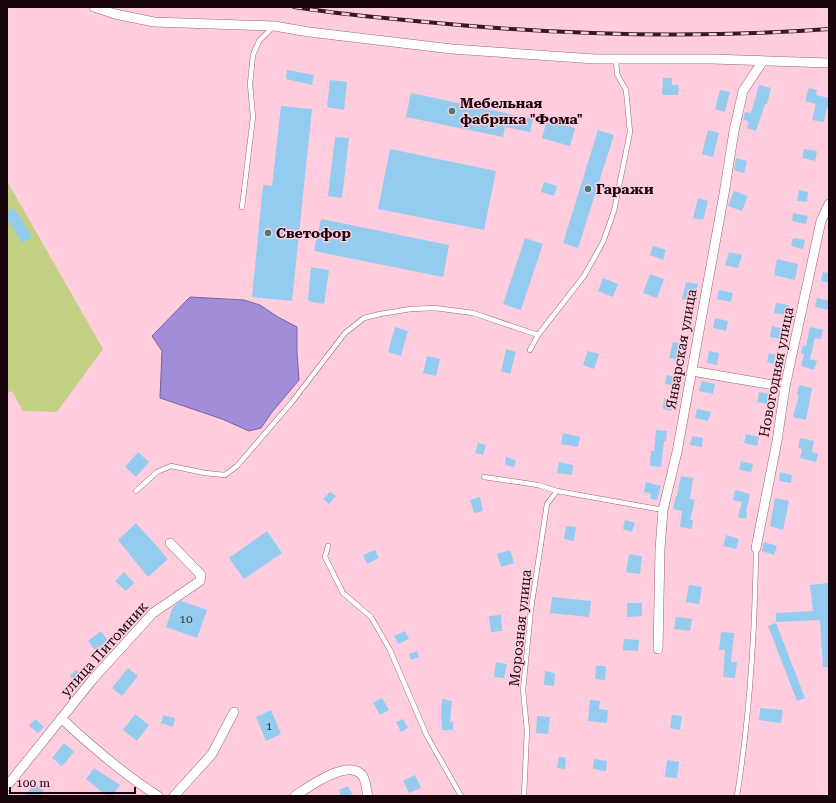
<svg xmlns="http://www.w3.org/2000/svg" width="836" height="803" font-family="'Roboto Serif',serif">
	<style>
		.green { fill: #c4d084 }
		.water { fill: #a28dd9; stroke: #79649c }
		.building { fill: #93ccee }
		.lines { fill: none; stroke-linecap: round; stroke-linejoin: round }
		.lane-casing { stroke: #9b6479; stroke-width: 5.5 }
		.street-casing { stroke: #9b6479; stroke-width: 10 }
		.lane { stroke: #fff; stroke-width: 4.5 }
		.street { stroke: #fff; stroke-width: 9 }
		.rail-casing { stroke: #331c25; stroke-width: 4 }
		.rail { stroke: #ffcdde; stroke-width: 2.5; stroke-dasharray: 8; stroke-linecap: butt }
		.poi-dot { fill: #3f8171; stroke: #ffcdde; stroke-width: 1.5 }
		.labels { text-anchor: middle; dominant-baseline: central; stroke-width: 3; stroke-linejoin: round; paint-order: stroke }
		.number-label { font-size: 12px; fill: #373745 }
		.poi-label { font-size: 14px; font-weight: bold; fill: #18050d; stroke: #ffcdde; text-anchor: start }
		.street-label { font-size: 14px; fill: #18050d; stroke: #ffcdde }
	</style>
	<rect width="100%" height="100%" fill="#ffcdde"/>
	<path class="green" d="M7 181 103 349 57 412 23 411 12 391 7 393Z"/>
	<path class="water" d="M190 297 244 300 260 305 278 317 297 327V352L299 380 272 412 261 428 249 431 222 419 160 398 162 351 152 336Z"/>
	<path class="building" d="M287 70 314 75 312 85 286 79Z
		M663 78H672V85H679L678 95H662Z
		M330 80 347 82 344 110 327 107Z
		M759 85 771 88 767 104H765L756 131 747 128 749 122 743 119 745 112 751 113Z
		M809 88 817 90 816 95 829 98V108L827 107 824 122 812 120 816 104 805 101Z
		M720 90 730 92 725 112 715 109Z
		M411 93 533 119 530 132 505 127 503 137 406 117Z
		M281 106 312 109 292 301 252 297 263 185 272 186Z
		M547 120 575 128 570 146 542 138Z
		M598 130 614 135 578 248 563 243Z
		M708 130 719 133 713 157 702 154Z
		M335 137 349 138 342 198 328 196Z
		M390 149 496 171 484 230 378 209Z
		M804 149 817 151 815 161 802 158Z
		M736 158 747 161 744 173 734 170Z
		M544 182 557 186 554 196 541 192Z
		M799 190 808 192 807 202 797 201Z
		M734 191 748 196 742 211 728 206Z
		M698 198 708 201 703 220 693 218Z
		M14 208 32 237 22 243 7 218V213Z
		M793 213 808 216 806 224 792 221Z
		M321 219 449 245 443 277 314 251Z
		M525 238 543 244 521 310 503 304Z
		M793 238 805 240 803 249 791 246Z
		M653 246 666 250 663 260 650 255Z
		M729 252 742 255 738 268 725 265Z
		M777 259 798 264 795 280 774 275Z
		M311 267 329 270 324 304 308 301Z
		M823 272 829 273V283L821 281Z
		M650 274 664 279 657 298 643 293Z
		M603 278 618 284 613 297 598 291Z
		M686 282 698 284 694 301 682 299Z
		M719 290 733 293 731 302 717 299Z
		M817 298 829 301V310L815 307Z
		M776 303 789 305 788 315 774 313Z
		M715 318 728 321 726 331 713 328Z
		M772 326 784 329 782 339 770 337Z
		M395 327 408 331 401 356 388 352Z
		M810 327 823 330 821 339 815 338 810 359 817 361 814 370 801 366 804 354 801 353 803 345 806 346Z
		M673 342 683 344 679 360 669 358Z
		M506 349 516 352 510 374 501 371Z
		M588 351 599 354 594 369 583 365Z
		M709 351 719 353 717 365 707 363Z
		M769 353 776 355 773 364 767 362Z
		M427 356 440 359 436 376 423 373Z
		M667 375 677 377 675 386 665 384Z
		M702 381 715 384 713 394 699 391Z
		M799 385 812 388 806 420 793 417 799 395H797Z
		M759 392 769 394 767 404 757 402Z
		M664 398 673 400 671 411 663 409Z
		M697 409 711 412 708 421 695 418Z
		M656 430 667 431 666 441H664L661 467 650 466 651 451H654Z
		M563 433 580 437 578 447 561 444Z
		M746 434 759 437 757 446 744 443Z
		M692 436 703 438 702 447 690 445Z
		M800 438 814 441 812 452 818 454 816 462 800 458 802 449 798 448Z
		M478 443 486 445 483 455 475 453Z
		M138 452 149 462 136 477 125 467Z
		M506 457 516 460 514 467 505 465Z
		M741 461 753 464 751 472 739 470Z
		M559 462 573 465 572 475 557 473Z
		M780 472 792 475 791 483 779 481Z
		M681 476 693 478 690 499 695 500 690 520H693L692 529 680 527 682 511 673 509 676 496H677Z
		M646 482 661 486 657 500 650 499 651 494 644 492Z
		M735 490 750 494 746 512 747 513 746 519 738 517 742 502 733 500Z
		M330 492 336 496 329 504 323 499Z
		M480 497 483 511 474 513 470 500Z
		M775 498 789 501 783 530 770 526Z
		M625 520 635 523 632 532 623 529Z
		M136 523 168 559 148 577 118 540Z
		M566 526 576 527 574 541 564 539Z
		M267 531 282 553 244 579 229 558Z
		M726 535 739 539 736 549 723 546Z
		M764 542 777 546 774 555 762 551Z
		M375 550 379 558 367 564 363 555Z
		M510 550 514 563 501 567 497 554Z
		M629 554 642 556 640 574 626 572Z
		M124 572 134 583 126 591 115 581Z
		M829 583V667H823L820 620 776 622V613L813 611 810 585Z
		M689 585 702 587 699 604 686 602Z
		M552 597 591 601 589 617 550 613Z
		M181 601 207 610 197 638 166 627 173 607Z
		M627 603H642V616L627 617Z
		M501 615 502 631 491 632 489 616Z
		M676 617 692 619 690 631 674 629Z
		M776 623 805 698 797 701 768 626Z
		M101 631 108 641 95 650 88 641Z
		M405 631 409 639 398 644 394 636Z
		M721 632 734 633 731 662H737L735 678 723 677 725 650H719Z
		M624 639 639 640 638 651 623 650Z
		M417 651 419 657 411 660 409 654Z
		M496 662 507 664 504 678 494 677Z
		M596 666H606L605 680 595 679Z
		M128 668 138 676 122 696 112 688Z
		M76 670 85 678 79 685 70 676Z
		M545 671 555 673 554 686 544 685Z
		M382 698 389 710 380 715 373 703Z
		M442 699 452 701 450 722H453V730H442L441 713Z
		M590 700 600 701 599 709 608 710 607 723 588 721Z
		M760 708 783 710 781 723 759 720Z
		M271 710 281 734 266 741 256 717Z
		M135 714 149 725 137 741 123 730Z
		M163 715 175 718 173 727 161 723Z
		M672 715 682 716 680 730 670 728Z
		M537 716 550 717 548 734 536 733Z
		M35 719 44 727 38 733 29 726Z
		M403 719 408 728 401 732 396 722Z
		M64 743 74 752 62 766 52 758Z
		M559 757 566 758 565 769 557 768Z
		M594 759 607 761 606 771 593 769Z
		M667 760 679 762 677 778 665 777Z
		M94 768 120 785 112 796H107L86 779Z
		M415 775 421 788 409 793 403 781Z
		M34 784 44 791 40 796H25Z
		M348 786 353 796H341L339 790Z"/>
	<g class="lines">
		<g class="lane-casing">
			<path id="lane" d="M242 207 253 117 250 84 253 55 259 41 274 26
				M530 350 538 335
				M484 477 538 485 557 491 663 510
				M136 491 157 472 171 466 205 473 225 475 237 466 292 402 345 333 364 318 380 314 411 309 435 308 473 313 538 335 584 276 603 242 614 211 630 132 626 90 617 74 616 60
				M328 546 325 557 343 593 371 617 390 650 427 736 461 796
				M524 796 527 730 523 690 531 609 547 504 557 491
				M737 796C750 714 755 631 756 548"/>
		</g>
		<g class="street-casing">
			<path id="street" d="M94 7 115 14 154 22 274 26 309 32 452 49 595 59H712L829 63
				M692 371 785 387
				M756 548 777 441 785 387 821 221 829 204
				M658 649 660 549 663 510 677 452 724 194 734 131 743 91 763 61
				M61 718C91 746 123 774 158 796
				M7 786 93 679 153 613 200 581 201 575 170 543
				M174 796 212 754 234 712
				M295 796C308 787 348 758 362 775 366 779 366 790 368 796"/>
		</g>
		<use href="#lane" class="lane"/>
		<use href="#street" class="street"/>
		<g class="rail-casing">
			<path id="rail" d="M294 7C338 14 382 18 426 22 560 35 695 39 829 29"/>
		</g>
		<use href="#rail" class="rail"/>
	</g>
	<g class="poi-dot">
		<circle cx="452" cy="111" r="4"/>
		<circle cx="588" cy="189" r="4"/>
		<circle cx="268" cy="233" r="4"/>
	</g>
	<g class="labels">
		<g class="number-label">
			<text x="186" y="619">10</text>
			<text x="269" y="726">1</text>
		</g>
		<g class="poi-label">
			<text x="460" y="103">Мебельная<tspan x="460" dy="16">фабрика "Фома"</tspan></text>
			<text x="596" y="189">Гаражи</text>
			<text x="276" y="233">Светофор</text>
		</g>
		<g class="street-label">
			<text transform="translate(681 349) rotate(-80)">Январская улица</text>
			<text transform="translate(776 372) rotate(-79)">Новогодняя улица</text>
			<text transform="translate(520 628) rotate(-84)">Морозная улица</text>
			<text transform="translate(104 649) rotate(-48)">улица Питомник</text>
		</g>
	</g>
	<rect width="836" height="803" fill="none" stroke="#18050d" stroke-width="16"/>
	<path d="M10 787v6h125v-6" fill="none" stroke="#18050d" stroke-width="2"/>
	<text x="16" y="787" font-size="12" fill="#18050d" stroke="#ffcdde" stroke-width="3" paint-order="stroke">100 m</text>
</svg>
